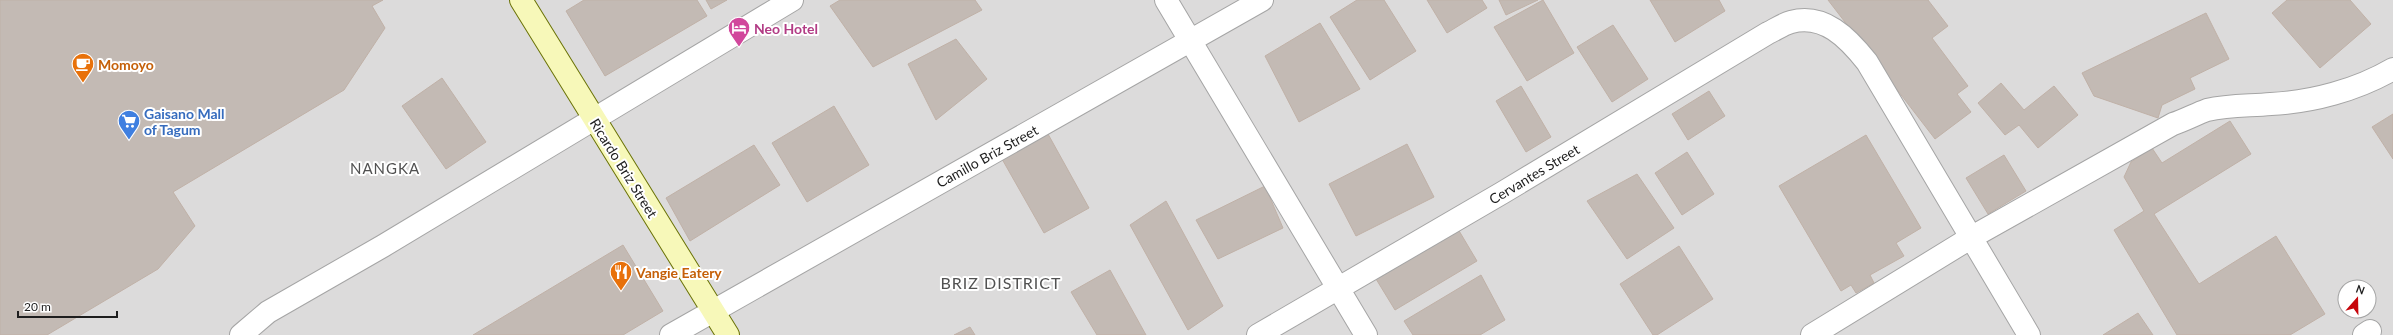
<svg xmlns="http://www.w3.org/2000/svg" width="2393" height="335" font-family="Lato,sans-serif">
	<style>
		.residential { fill: #dcdbdb; fill-rule: evenodd }
		.building { fill: #c3bab4; stroke: #c0b1a7 }
		.lines { fill: none; stroke-linecap: round; stroke-linejoin: round }
		.street-casing { stroke: #a5a5a5; stroke-width: 24 }
		.secondary-casing { stroke: #6b7307; stroke-width: 24 }
		.street { stroke: #fff; stroke-width: 22 }
		.secondary { stroke: #f7f8b9; stroke-width: 22 }
		.labels { text-anchor: middle; dominant-baseline: central; stroke-width: 4; stroke-linejoin: round; paint-order: stroke }
		.hotel-label { font-size: 14px; font-weight: bold; fill: #b23c85; stroke: #fff; text-anchor: start }
		.food-label { font-size: 14px; font-weight: bold; fill: #c56008; stroke: #fff; text-anchor: start }
		.shop-label { font-size: 14px; font-weight: bold; fill: #366cbe; stroke: #fff; text-anchor: start }
		.street-label { font-size: 14px; fill: #1e1e1e; stroke: #fff }
		.neighbourhood-label { font-size: 15px; letter-spacing: 1px; fill: #515151; stroke: #fff }
		.quarter-label { font-size: 16px; letter-spacing: 1px; fill: #515151; stroke: #fff }
	</style>
	<rect width="100%" height="100%" fill="#efebe4"/>
	<path class="residential" d="M0 0H2393V335H0ZM2345 287H2369V311H2345Z"/>
	<path class="building" d="M0 0H383L372 6 385 28 344 90 173 192 195 226 158 269 47 335H0Z
		M584 0H697L707 16 605 76 566 11Z
		M706 0H727L711 9Z
		M840 0H975L982 10 873 67 830 6Z
		M1357 0H1384L1416 51 1370 80 1330 17Z
		M1427 0H1482L1487 8 1447 33Z
		M1499 0H1538L1506 15Z
		M1543 0 1574 53 1527 81 1494 27Z
		M1650 0H1719L1725 11 1675 42Z
		M1828 0H1928L1948 26 1932 38 1968 86 1957 94 1971 112 1935 139Z
		M2287 0H2350L2371 24 2320 68 2272 13Z
		M2206 13 2229 59 2190 78 2195 89 2162 105 2158 118 2094 96 2082 73Z
		M1320 23 1360 89 1299 122 1265 56Z
		M1613 25 1648 79 1612 102 1577 47Z
		M956 39 987 79 936 120 908 64Z
		M442 78 486 142 446 169 402 106Z
		M2001 83 2024 110 2054 86 2078 115 2038 148 2019 125 2005 135 1978 103Z
		M1521 86 1551 137 1526 152 1496 101Z
		M1709 91 1725 116 1688 140 1672 114Z
		M834 106 869 165 807 202 772 143Z
		M2393 114V159L2372 127Z
		M2230 121 2251 154 2154 214 2199 284 2276 236 2325 314 2290 335H2177L2114 230 2144 211 2124 177 2131 162 2152 148 2162 163Z
		M1048 134 1089 208 1044 233 1002 159Z
		M1866 135 1921 228 1896 243 1904 256 1870 275 1874 283 1856 293 1851 285 1841 291 1779 186Z
		M1407 144 1434 197 1356 236 1329 184Z
		M754 145 780 185 690 241 666 198Z
		M1687 152 1714 194 1682 215 1655 173Z
		M2004 155 2026 191 1988 214 1966 178Z
		M1637 174 1674 228 1627 259 1587 201Z
		M1265 186 1283 228 1218 259 1196 220Z
		M1166 201 1223 306 1188 330 1130 225Z
		M1455 224 1477 261 1395 310 1373 274Z
		M623 245 663 311 623 335H473Z
		M1679 246 1713 299 1657 335H1653L1620 284Z
		M1110 270 1146 335H1097L1071 292Z
		M1481 275 1505 320 1480 335H1413L1404 321Z
		M2138 313 2153 335H2103Z
		M970 327 975 335H954Z"/>
	<g class="lines">
		<g class="street-casing">
			<path id="street" d="M1166 0 1366 335
				M241 335 268 312 383 246 792 0
				M671 335 1262 0
				M1258 335 1502 193 1768 33C1775 30 1783 24 1791 22 1824 13 1848 38 1867 62L2029 335
				M1812 335 1972 237 2173 124C2185 120 2196 114 2207 110 2229 105 2249 106 2271 104 2312 102 2357 90 2393 69
				M2364 335 2370 331"/>
		</g>
		<g class="secondary-casing">
			<path id="secondary" d="M521 0 728 335"/>
		</g>
		<use href="#street" class="street"/>
		<use href="#secondary" class="secondary"/>
	</g>
	<defs>
		<g id="hotel-pin" transform="scale(1.15)"><path d="M0 17L-7.5 6A9.5 9.5 0 1 1 7.5 6Z" fill="#d1479c" stroke="#fff"/><path d="M-6-4.5h1.5V1H6V5H4.5V3h-9V5H-6ZM-4 0a1.8 1.8 0 1 1 3.6 0ZM.5 0V-2.5h3Q6-2.5 6 0Z" fill="#fff"/></g>
		<g id="cafe-pin" transform="scale(1.15)"><path d="M0 17L-7.5 6A9.5 9.5 0 1 1 7.5 6Z" fill="#e8710a" stroke="#fff"/><path d="M-5.5-4.5H6V0H3Q3 3.5 0 3.5H-2.5Q-5.5 3.5-5.5 0ZM3-3.2v2h1.7v-2ZM-6 4.5H4V6H-6Z" fill="#fff"/></g>
		<g id="supermarket-pin" transform="scale(1.15)"><path d="M0 17L-7.5 6A9.5 9.5 0 1 1 7.5 6Z" fill="#3f7fe0" stroke="#fff"/><path d="M-6-5.5h2.5l.6 2H6L4.5 2H-2.5L-4.4-4H-6ZM-1.5 3.2a1.3 1.3 0 1 0 .1 0ZM3 3.2a1.3 1.3 0 1 0 .1 0Z" fill="#fff"/></g>
		<g id="restaurant-pin" transform="scale(1.15)"><path d="M0 17L-7.5 6A9.5 9.5 0 1 1 7.5 6Z" fill="#e8710a" stroke="#fff"/><path d="M-5-6h1v4h1v-4h1v4h1v-4h1v5L-1.5 .5V6h-2V.5L-5-1ZM5-6V6H3V1.5H1.5Q1.5-4 5-6Z" fill="#fff"/></g>
	</defs>
	<g fill-rule="evenodd">
		<use href="#hotel-pin" x="739" y="28"/>
		<use href="#cafe-pin" x="83" y="64"/>
		<use href="#supermarket-pin" x="129" y="121"/>
		<use href="#restaurant-pin" x="621" y="272"/>
	</g>
	<g class="labels">
		<g class="hotel-label">
			<text x="754" y="28">Neo Hotel</text>
		</g>
		<g class="food-label">
			<text x="98" y="64">Momoyo</text>
			<text x="636" y="272">Vangie Eatery</text>
		</g>
		<g class="shop-label">
			<text x="144" y="113">Gaisano Mall<tspan x="144" dy="16">of Tagum</tspan></text>
		</g>
		<g class="street-label">
			<text transform="translate(987 156) rotate(-29)">Camillo Briz Street</text>
			<text transform="translate(624 168) rotate(58)">Ricardo Briz Street</text>
			<text transform="translate(1534 174) rotate(-31)">Cervantes Street</text>
		</g>
		<g class="neighbourhood-label">
			<text x="385" y="168">NANGKA</text>
		</g>
		<g class="quarter-label">
			<text x="1001" y="282">BRIZ DISTRICT</text>
		</g>
	</g>
	<g transform="translate(2357 299) rotate(20)"><circle r="19" fill="#ffffff" stroke="#a5a5a5"/>
	<path d="M0-3L7 15L0 10L-7 15Z" fill="#c7050b"/>
	<text y="-6" font-size="11" font-weight="bold" text-anchor="middle" fill="#1e1e1e">N</text>
	</g>
	<path d="M18 311v6h99v-6" fill="none" stroke="#1e1e1e" stroke-width="2"/>
	<text x="24" y="311" font-size="12" fill="#1e1e1e" stroke="#ffffff" stroke-width="3" paint-order="stroke">20 m</text>
</svg>
